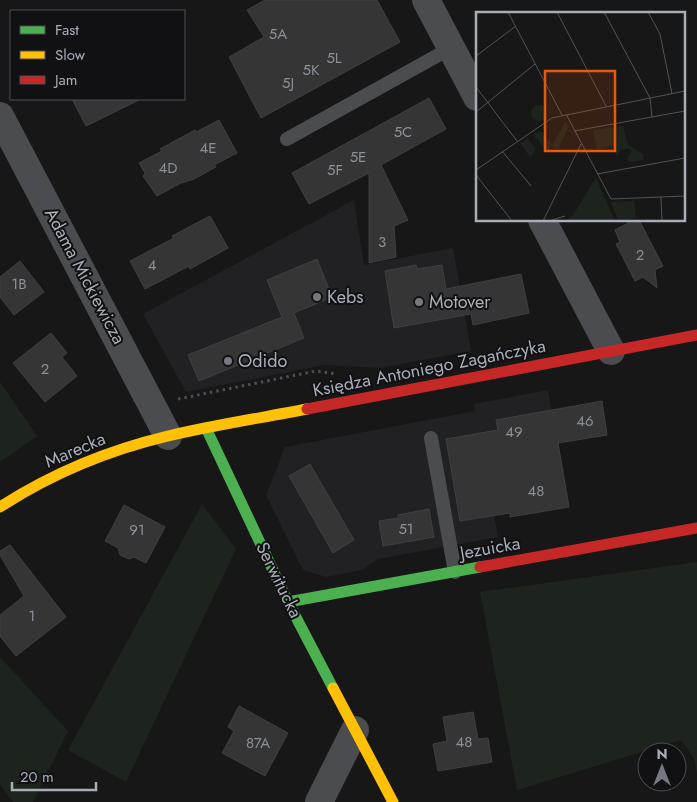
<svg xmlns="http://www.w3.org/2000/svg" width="697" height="802" font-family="Jost,sans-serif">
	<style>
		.built { fill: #212123 }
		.green { fill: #1d241e }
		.building { fill: #353536; stroke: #3f4043 }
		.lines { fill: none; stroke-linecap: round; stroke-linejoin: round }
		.path { stroke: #4d4e52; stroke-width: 3; stroke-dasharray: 2.5 4; stroke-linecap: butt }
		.lane { stroke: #4b4c50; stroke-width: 14 }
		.street { stroke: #4b4c50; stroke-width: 28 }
		.fast { stroke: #4caf50; stroke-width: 11 }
		.slow { stroke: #ffc107; stroke-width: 11 }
		.jam { stroke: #c62828; stroke-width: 11 }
		.poi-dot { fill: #757880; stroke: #111113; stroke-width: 2 }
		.labels { text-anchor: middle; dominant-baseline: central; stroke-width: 4; stroke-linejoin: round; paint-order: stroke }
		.number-label { font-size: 15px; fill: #8b8f98 }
		.street-label { font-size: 18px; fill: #a8adb8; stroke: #111113 }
		.poi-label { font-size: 18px; fill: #a8adb8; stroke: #111113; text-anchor: start }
		.inset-road { fill: none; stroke: #515357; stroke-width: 1 }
		.view { fill: #e8590c; fill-opacity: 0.15; stroke: #e8590c; stroke-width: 2.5 }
		.inset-edge { fill: none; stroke: #a8adb8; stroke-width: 2.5 }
	</style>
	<rect width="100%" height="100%" fill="#171717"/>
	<path class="built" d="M354 200 364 265 453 248 471 351 380 368 324 365 186 392 143 314Z
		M548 390 560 457 486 471 498 537 378 559 362 570 326 577 303 570 266 495 285 447 475 411 474 404Z"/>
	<path class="green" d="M0 382 37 436 0 462Z
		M202 504 236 549 126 782 68 750Z
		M697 562V774L694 758 681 740 517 790 480 592Z
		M0 657 68 731 33 802H13L0 785Z"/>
	<path class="building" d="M265 0H377L400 42 261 118 229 57 264 37 247 10Z
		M429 98 446 129 381 165 408 220 394 226 396 257 369 263V173L309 204 292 173Z
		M72 99H141L86 126Z
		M219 120 237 153 214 165 216 167 194 179 181 183 157 196 143 176 145 173 139 163 162 151 160 149 195 130 196 132Z
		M210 216 228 248 190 269 189 266 145 289 130 261 174 238 172 236Z
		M634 220H639L663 266 655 270 657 288 643 277 635 281 616 244 620 242 615 230Z
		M317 259 332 297 294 313 304 338 199 381 188 355 282 317 267 280Z
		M20 261 44 292 14 315 0 297V277Z
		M416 265 417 269 442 265 446 289 521 274 529 313 473 325 471 314 394 328 385 271Z
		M51 333 67 353 62 357 77 376 45 402 13 363Z
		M602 401 607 435 558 443 569 507 510 517V513L460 521 446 439 498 430 496 420Z
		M310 464 354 540 333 553 289 476Z
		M124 505 165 527 146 563 134 557 129 559 120 555 118 548 105 541Z
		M429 509 434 537 383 546 379 521 398 518V515Z
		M10 545 66 617 16 656 0 636V615L24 596 0 555V551Z
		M239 706 288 733 265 776 222 753 234 731 228 727Z
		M473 712 478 739 488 738 492 762 438 771 433 744 447 741 443 717Z"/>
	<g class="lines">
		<path class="path" d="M178 399 316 371 337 374"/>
		<path class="lane" d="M287 139 451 48
			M431 438 455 572"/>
		<path class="street" d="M426 0 477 97
			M0 116 168 436
			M542 220 611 351
			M319 802 355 730"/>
		<path class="fast" d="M206 428 288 602 333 688
			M288 602 480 567"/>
		<path class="slow" d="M0 507C51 474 109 450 168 436 214 425 261 418 307 409
			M333 688 393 802"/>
		<path class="jam" d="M307 409 697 335
			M480 567 697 528"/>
	</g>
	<g class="poi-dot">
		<circle cx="317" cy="297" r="5"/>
		<circle cx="419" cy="302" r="5"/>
		<circle cx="228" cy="361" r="5"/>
	</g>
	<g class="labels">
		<g class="number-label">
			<text x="278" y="34">5A</text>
			<text x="334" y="58">5L</text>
			<text x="311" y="70">5K</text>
			<text x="288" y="83">5J</text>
			<text x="403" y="132">5C</text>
			<text x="208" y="148">4E</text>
			<text x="358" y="157">5E</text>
			<text x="168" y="168">4D</text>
			<text x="335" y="170">5F</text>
			<text x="382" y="242">3</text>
			<text x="640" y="255">2</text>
			<text x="152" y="265">4</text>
			<text x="19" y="284">1B</text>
			<text x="45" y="369">2</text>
			<text x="585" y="421">46</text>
			<text x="514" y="432">49</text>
			<text x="536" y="491">48</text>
			<text x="406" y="529">51</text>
			<text x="137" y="530">91</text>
			<text x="32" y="616">1</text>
			<text x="464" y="742">48</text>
			<text x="258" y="743">87A</text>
		</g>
		<g class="street-label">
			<text transform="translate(85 276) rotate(62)">Adama Mickiewicza</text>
			<text transform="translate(429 368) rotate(-11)">Księdza Antoniego Zagańczyka</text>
			<text transform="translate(75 450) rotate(-23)">Marecka</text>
			<text transform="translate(490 548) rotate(-10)">Jezuicka</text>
			<text transform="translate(279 580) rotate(64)">Serwitucka</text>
		</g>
		<g class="poi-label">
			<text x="327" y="297">Kebs</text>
			<text x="429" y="302">Motover</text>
			<text x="238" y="361">Odido</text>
		</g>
	</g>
	<g transform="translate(476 12)">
		<rect width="209" height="209" fill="#171717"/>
		<path d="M55 101a8 8 0 1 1 16 0a8 8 0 1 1-16 0ZM89 110 93 114 82 137 76 134ZM147 114 152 133 167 142 168 148 152 150 151 146 156 139 153 136 144 138 141 145 137 133 121 138 117 118ZM64 119 76 132 72 141 58 123ZM52 127 60 137 54 145 44 131ZM120 166 139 209H89L97 203ZM158 189 160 206 142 209 135 190Z" fill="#1d241e"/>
		<path class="inset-road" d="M32 0 86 103M81 0 130 94M128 0 174 86 176 105M172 0 184 22 196 82M0 44 40 14M0 75 41 129M0 100 59 52M90 102 135 187 209 184M98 119 209 99M26 139 55 174M0 158 76 106 209 79M121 162 209 146M0 163 36 209M185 185 186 209M67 209 105 132M73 209 89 204"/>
		<path class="view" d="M69 59H139V139H69Z"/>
		<rect width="209" height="209" class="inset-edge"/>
	</g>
	<rect x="10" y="10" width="175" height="90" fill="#111113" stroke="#4d4f55"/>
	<rect x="20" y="26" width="25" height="8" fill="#4caf50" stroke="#4d4f55"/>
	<text x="55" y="35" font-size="15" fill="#a8adb8">Fast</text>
	<rect x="20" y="51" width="25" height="8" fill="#ffc107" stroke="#4d4f55"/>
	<text x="55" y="60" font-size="15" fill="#a8adb8">Slow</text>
	<rect x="20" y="76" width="25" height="8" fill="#c62828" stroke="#4d4f55"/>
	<text x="55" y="85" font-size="15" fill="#a8adb8">Jam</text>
	<g transform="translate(662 767)"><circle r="24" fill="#111113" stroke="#4d4f55"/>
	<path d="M0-4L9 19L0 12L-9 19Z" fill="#757880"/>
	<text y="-8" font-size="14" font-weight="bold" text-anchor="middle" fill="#a8adb8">N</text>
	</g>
	<path d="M12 782v8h84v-8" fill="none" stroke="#a8adb8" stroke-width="2.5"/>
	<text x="20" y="782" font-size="15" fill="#a8adb8" stroke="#111113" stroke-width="4" paint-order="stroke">20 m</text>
</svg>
